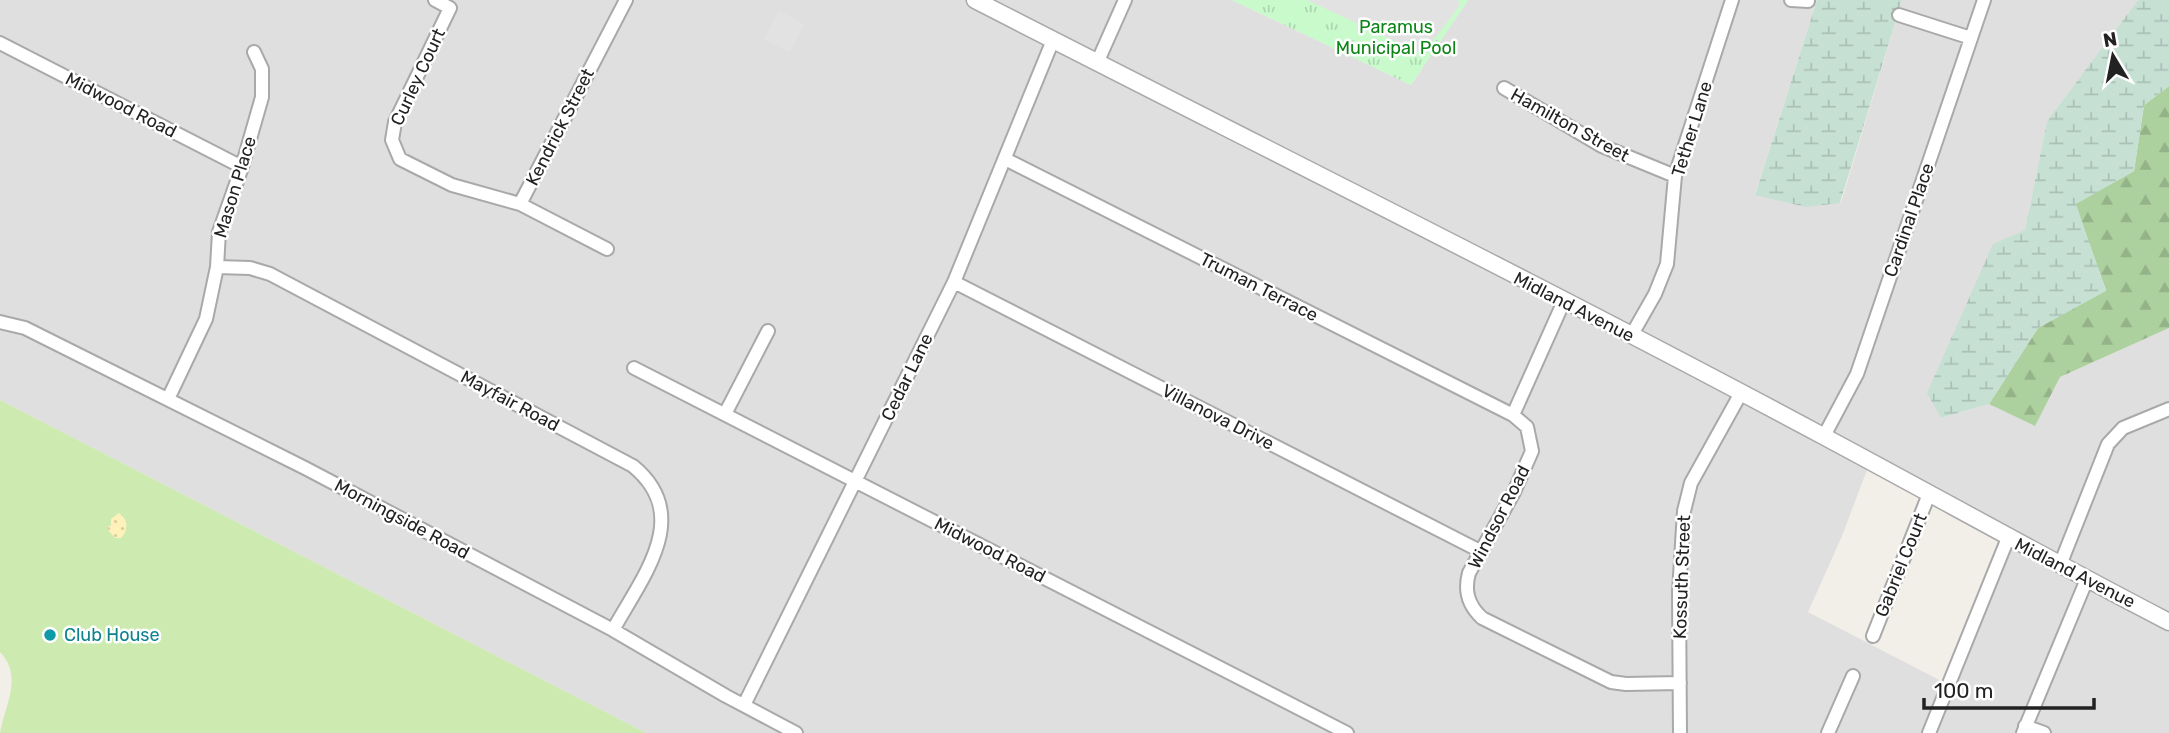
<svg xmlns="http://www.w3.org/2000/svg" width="2169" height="733" font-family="Rubik,sans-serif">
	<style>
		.residential { fill: #e0dfdf; fill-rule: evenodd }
		.grass { fill: #cdebb0 }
		.forest { fill: url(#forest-firs) }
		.wetland { fill: url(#wetland-marsh) }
		.sand { fill: url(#sand-dots) }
		.park { fill: url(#park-tufts) }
		.parking { fill: #e2e2e2 }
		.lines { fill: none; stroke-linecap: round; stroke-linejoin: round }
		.minor-casing { stroke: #a9a9a9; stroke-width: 16 }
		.tertiary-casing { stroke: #a9a9a9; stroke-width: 19 }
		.minor { stroke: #fff; stroke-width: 12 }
		.tertiary { stroke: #fff; stroke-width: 16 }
		.culture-dot { fill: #0f9aa8; stroke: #fff; stroke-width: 2.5 }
		.labels { text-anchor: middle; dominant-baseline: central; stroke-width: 5; stroke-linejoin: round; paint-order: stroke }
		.park-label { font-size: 18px; fill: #0c8416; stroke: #fff }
		.street-label { font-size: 18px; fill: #222; stroke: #fff }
		.culture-label { font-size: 18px; fill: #0d838f; stroke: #fff; text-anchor: start }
	</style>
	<defs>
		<pattern id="forest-firs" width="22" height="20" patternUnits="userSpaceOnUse" patternTransform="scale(1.75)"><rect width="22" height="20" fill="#add19e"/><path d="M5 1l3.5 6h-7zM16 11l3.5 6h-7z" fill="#95b388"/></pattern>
		<pattern id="wetland-marsh" width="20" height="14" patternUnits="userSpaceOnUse" patternTransform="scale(1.75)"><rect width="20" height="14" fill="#c6e0d4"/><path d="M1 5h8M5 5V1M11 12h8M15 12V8" fill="none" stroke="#aac0b6"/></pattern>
		<pattern id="sand-dots" width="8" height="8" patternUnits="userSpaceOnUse" patternTransform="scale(1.75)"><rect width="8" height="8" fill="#fff1ba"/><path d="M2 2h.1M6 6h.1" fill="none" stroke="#dacea0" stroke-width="1.8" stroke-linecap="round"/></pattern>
		<pattern id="park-tufts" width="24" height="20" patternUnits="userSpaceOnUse" patternTransform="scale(1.75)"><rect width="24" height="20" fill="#c8facc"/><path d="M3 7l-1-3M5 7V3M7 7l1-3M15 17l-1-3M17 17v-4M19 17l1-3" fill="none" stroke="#acd6af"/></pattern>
	</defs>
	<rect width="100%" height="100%" fill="#f2efe9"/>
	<path class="residential" d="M0 0H1232L1411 85 1468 0H1817L1755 194 1841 203 1902 0H2138L2047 121 2025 230 1941 418 1989 404 2035 425 2060 377 2169 328V733H646L0 400ZM1870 462 2008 538 1949 685 1808 612 1842 536Z"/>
	<path class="grass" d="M0 400 646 733H0C4 707 24 677 0 652Z"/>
	<path class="forest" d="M2169 86V328L2060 377 2035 426 1989 404 2038 328 2106 290 2075 204 2134 171 2144 105Z"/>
	<path class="wetland" d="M1817 0H1902L1840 203 1806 207 1755 195Z
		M2138 0H2169V86L2144 105 2134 171 2076 204 2106 291 2038 328 1989 404 1941 418 1927 393 1993 244 2025 230 2047 121Z"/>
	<path class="sand" d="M119 513C129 520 128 531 121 538H115L108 530V526H111V519Z"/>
	<path class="park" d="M1232 0H1468L1411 85Z"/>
	<path class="parking" d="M1307 0H1458L1460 5 1423 54Z
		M779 11 804 24 790 52 764 39Z"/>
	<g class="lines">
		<g class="minor-casing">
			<path id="minor" d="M435 0 450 8 395 122 392 140 400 159 452 185 520 204 607 249
				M1791 0 1808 1
				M1899 15 1971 38
				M0 43 242 167
				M1097 63 1125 0
				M1504 88 1602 146 1675 176
				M1005 159 1513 415
				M520 204 626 0
				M217 267 250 268 270 274 633 466C694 516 642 577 613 630
				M954 282 1482 552
				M1564 301 1513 415 1527 427 1532 451 1514 492 1469 573C1464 591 1468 605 1482 618L1611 682 1626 684 1680 683
				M0 322 25 328 305 468 613 630 726 696 796 733
				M1631 336 1655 294 1667 264 1675 176 1732 0
				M634 368 1347 733
				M168 399 206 319 217 267 219 232 242 167 262 97V69L254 52
				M725 414 768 331
				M1824 436 1857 374 1984 0
				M2060 565 2108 444 2123 428 2169 409
				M1873 636 1929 494
				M744 705 954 282 1053 40
				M2025 726 2044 733
				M1680 733 1679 592 1684 511 1691 483 1741 393
				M1828 733 1853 676
				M1929 733 2008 538
				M2023 733 2087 579"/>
		</g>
		<g class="tertiary-casing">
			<path id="tertiary" d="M975 0C1258 145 1543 286 1823 436 1939 498 2053 562 2169 622"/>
		</g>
		<use href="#minor" class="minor"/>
		<use href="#tertiary" class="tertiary"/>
	</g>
	<circle class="culture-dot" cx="50" cy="635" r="7"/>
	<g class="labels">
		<g class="park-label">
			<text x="1396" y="27">Paramus<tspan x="1396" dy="21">Municipal Pool</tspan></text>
		</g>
		<g class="street-label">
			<text transform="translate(418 77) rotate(-65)">Curley Court</text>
			<text transform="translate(121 105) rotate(27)">Midwood Road</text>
			<text transform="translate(1570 125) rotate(29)">Hamilton Street</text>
			<text transform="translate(560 127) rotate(-63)">Kendrick Street</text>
			<text transform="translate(1692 129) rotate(-73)">Tether Lane</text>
			<text transform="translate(235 187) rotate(-73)">Mason Place</text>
			<text transform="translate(1909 220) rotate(-71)">Cardinal Place</text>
			<text transform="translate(1259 287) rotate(27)">Truman Terrace</text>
			<text transform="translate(1574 307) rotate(27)">Midland Avenue</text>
			<text transform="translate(907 377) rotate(-64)">Cedar Lane</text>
			<text transform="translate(510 401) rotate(28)">Mayfair Road</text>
			<text transform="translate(1218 417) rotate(27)">Villanova Drive</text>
			<text transform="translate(1499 517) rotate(-63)">Windsor Road</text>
			<text transform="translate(402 519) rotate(28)">Morningside Road</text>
			<text transform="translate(990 550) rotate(27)">Midwood Road</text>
			<text transform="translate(1901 565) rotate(-68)">Gabriel Court</text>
			<text transform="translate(2075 573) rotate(27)">Midland Avenue</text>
			<text transform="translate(1682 577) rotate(-88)">Kossuth Street</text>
		</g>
		<g class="culture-label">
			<text x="64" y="635">Club House</text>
		</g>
	</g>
	<g transform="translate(2113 56) rotate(350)" stroke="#ffffff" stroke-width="5" paint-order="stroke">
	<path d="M0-5L12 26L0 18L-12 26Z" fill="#222222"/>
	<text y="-10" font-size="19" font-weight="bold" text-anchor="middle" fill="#222222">N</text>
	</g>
	<path d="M1924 698v10h170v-10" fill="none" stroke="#222222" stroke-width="3.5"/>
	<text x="1934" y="698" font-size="21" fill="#222222" stroke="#ffffff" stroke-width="5" paint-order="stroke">100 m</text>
</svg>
